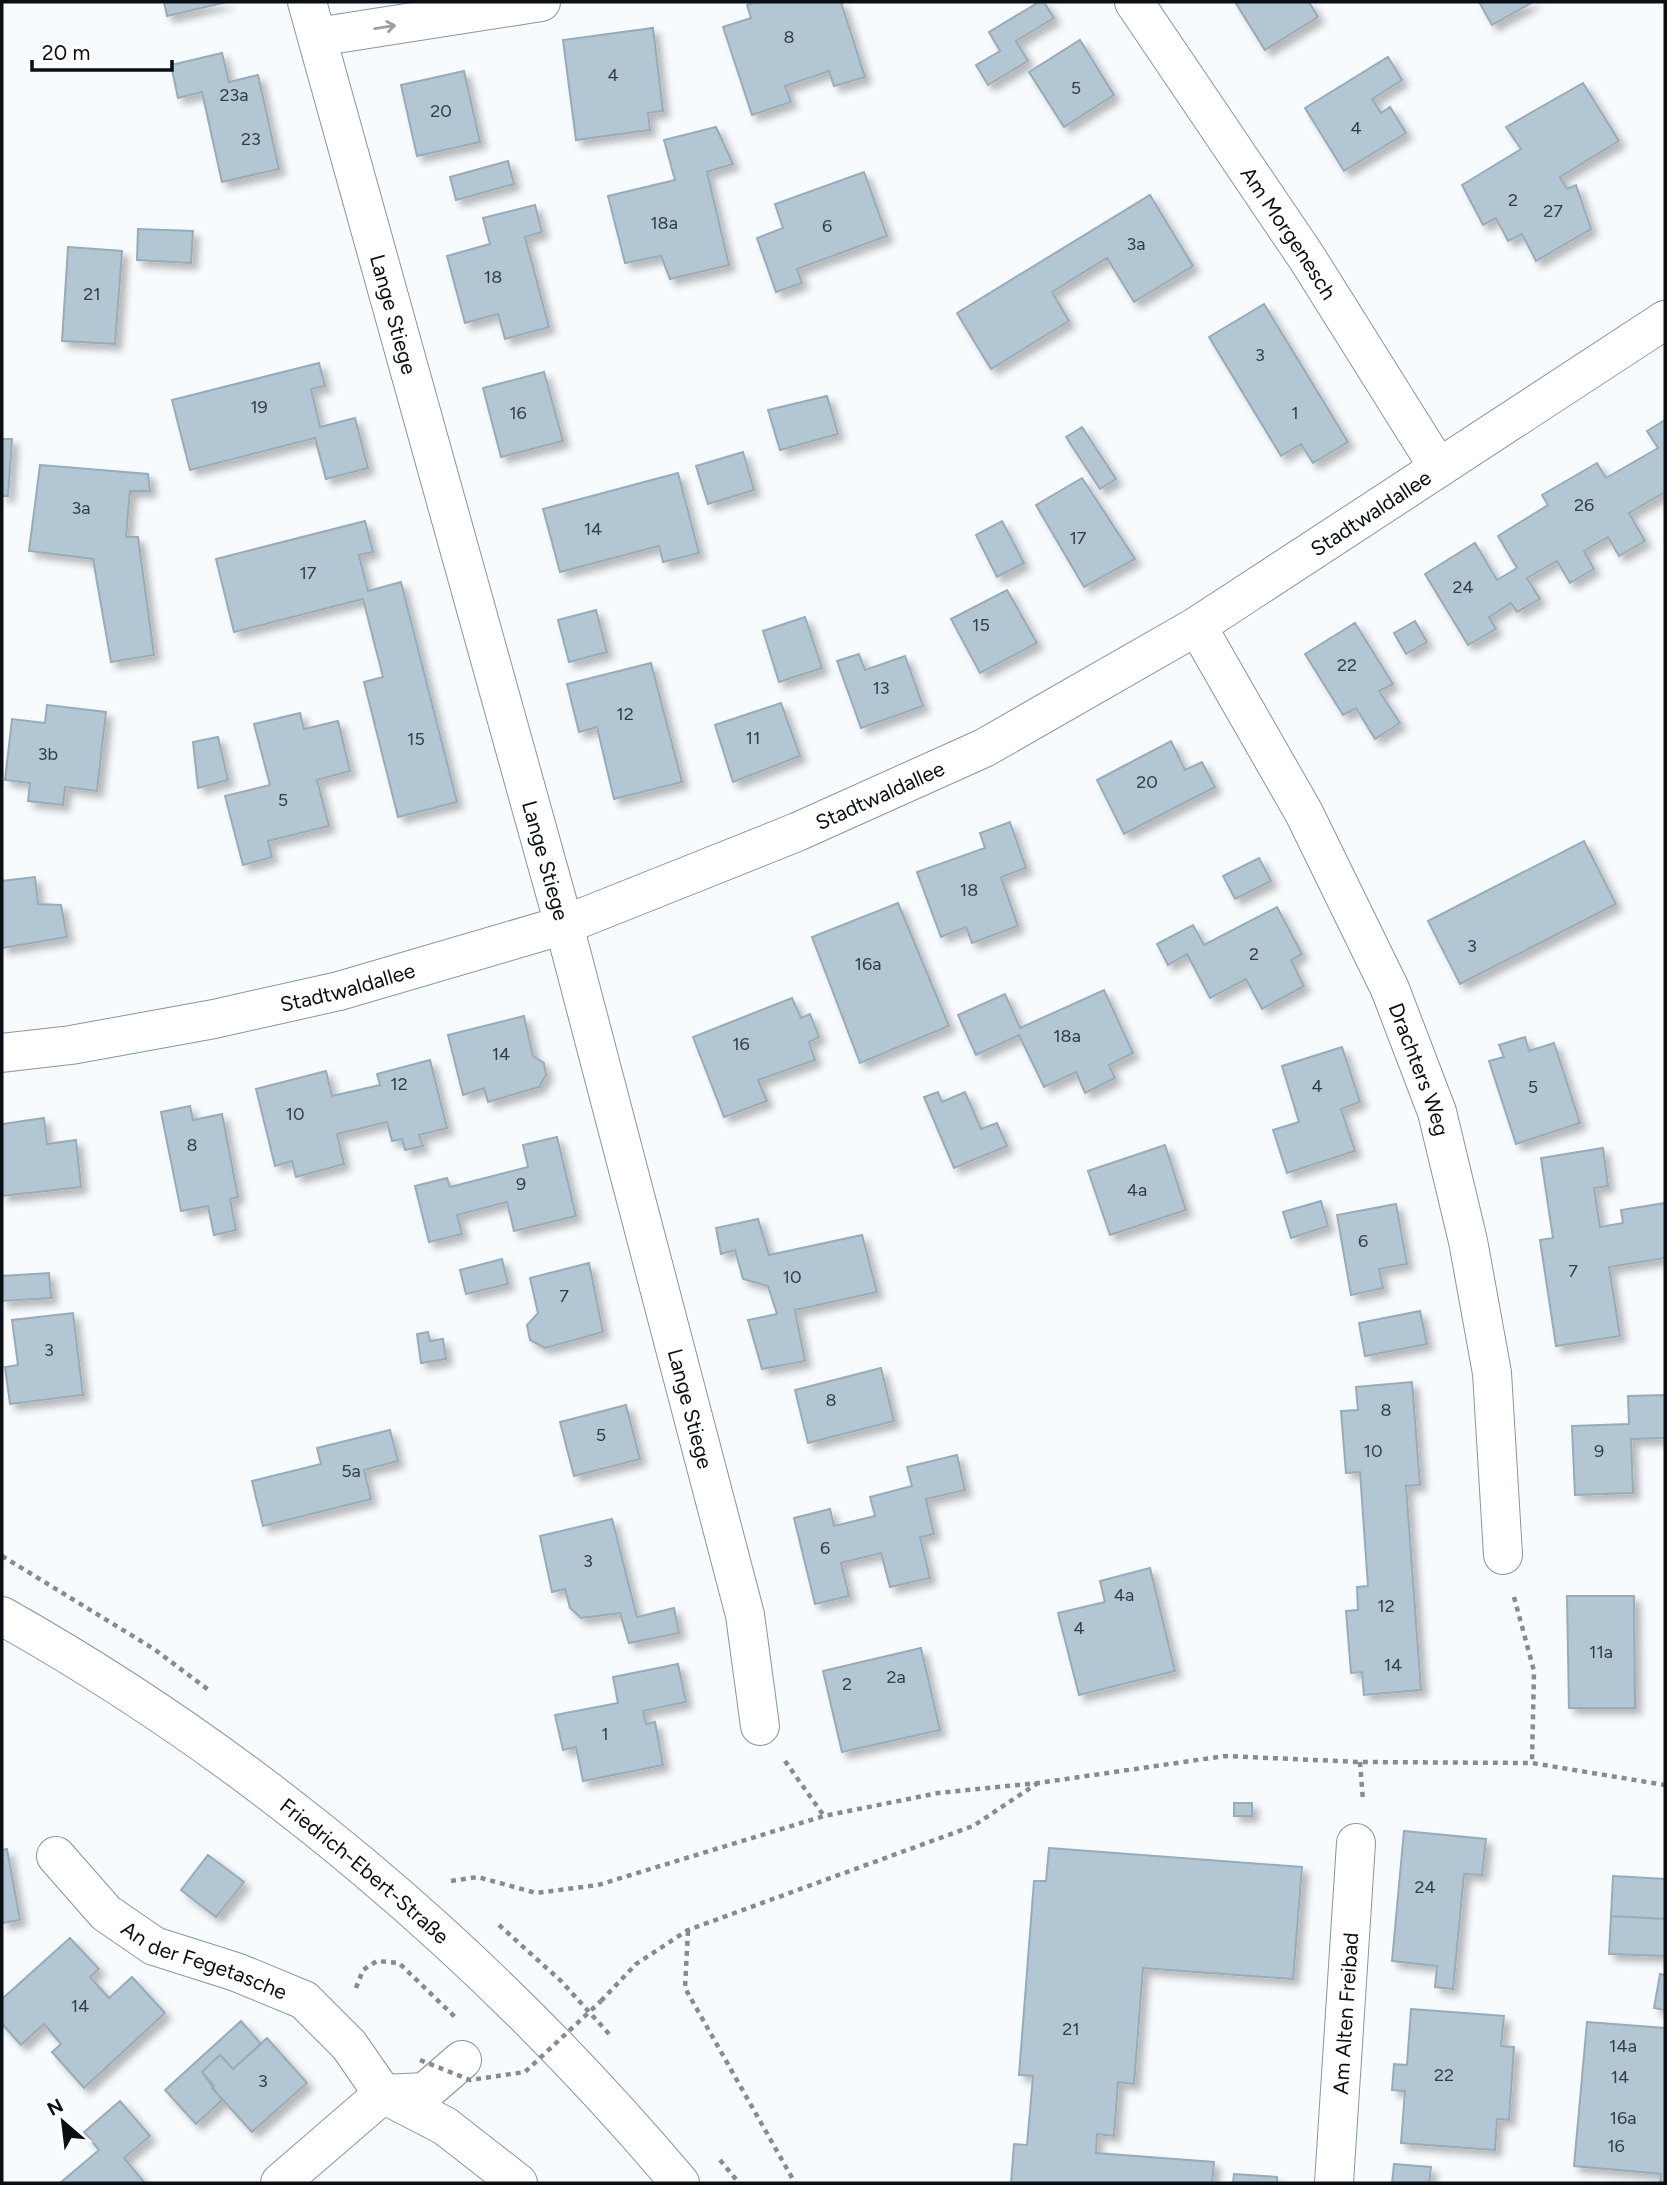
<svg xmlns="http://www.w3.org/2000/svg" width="1667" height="2185" font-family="Figtree,sans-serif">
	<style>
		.building { fill: #b3c6d3; stroke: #99abb8; stroke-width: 2; filter: url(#shadow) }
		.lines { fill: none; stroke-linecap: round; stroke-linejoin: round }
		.minor-casing { stroke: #8596a3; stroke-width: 40 }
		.path { stroke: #868b8f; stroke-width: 4.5; stroke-dasharray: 5 5; stroke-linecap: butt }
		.minor { stroke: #fff; stroke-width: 38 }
		.path-bridge { stroke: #868b8f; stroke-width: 4.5; stroke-dasharray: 5 5; stroke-linecap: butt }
		.oneway { stroke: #9d9fa1 }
		.labels { text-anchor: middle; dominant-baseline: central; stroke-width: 5; stroke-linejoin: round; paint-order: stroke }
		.number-label { font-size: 18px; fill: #343d44 }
		.street-label { font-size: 21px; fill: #090f14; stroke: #fff }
	</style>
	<defs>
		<filter id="shadow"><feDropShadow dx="6" dy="6" stdDeviation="3.5" flood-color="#0004"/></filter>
	</defs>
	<rect width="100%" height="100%" fill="#f8fbfe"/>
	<path class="building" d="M164 2H227L167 16Z
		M755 2H841L865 77 834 86 829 71 785 86 791 102 752 115 723 27 751 18 747 5Z
		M1039 2H1044L1054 18 1016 41 1028 61 988 85 976 65 1000 51 989 32Z
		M1235 2H1309L1318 17 1265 50Z
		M1479 2H1533L1492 25Z
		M653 28 663 111 648 113 650 130 576 140 563 40Z
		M1080 40 1114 95 1064 127 1029 72Z
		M222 53 229 82 258 75 279 169 222 182 202 92 178 98 171 65Z
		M1388 57 1402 80 1372 99 1381 113 1390 107 1406 133 1344 171 1305 108Z
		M464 71 480 142 417 156 401 85Z
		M1583 83 1619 141 1560 177 1567 189 1576 185 1591 229 1536 261 1522 234 1508 241 1496 218 1483 225 1462 185 1521 149 1506 127Z
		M716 127 733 164 707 172 729 265 670 279 661 256 625 263 608 196 675 180 664 140Z
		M508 161 514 184 456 200 450 177Z
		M864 172 887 236 797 269 802 283 776 292 757 238 783 228 775 204Z
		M1150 195 1193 266 1134 302 1107 258 1052 292 1069 321 991 369 957 313Z
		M535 205 542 232 525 237 549 327 505 339 498 314 465 323 447 256 490 244 483 218Z
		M138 229 193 231 191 263 137 260Z
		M68 247 122 251 115 344 62 341Z
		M1264 304 1348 442 1313 463 1301 444 1281 456 1209 337Z
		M319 363 325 386 311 389 320 427 355 418 368 468 326 479 315 438 190 470 172 400Z
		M544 372 563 441 501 457 483 388Z
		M827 396 838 434 780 450 768 410Z
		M1665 420V492L1629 513 1645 541 1619 556 1608 537 1584 551 1594 569 1570 583 1557 561 1527 578 1540 599 1517 612 1511 603 1489 617 1496 629 1468 645 1425 574 1475 543 1497 580 1517 568 1498 536 1548 505 1542 495 1597 463 1606 478 1658 448 1647 431Z
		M1082 427 1116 479 1100 489 1066 437Z
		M2 439H12L8 496H2Z
		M743 452 754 490 708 504 696 466Z
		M40 465 148 474 150 491H130L126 537H138L154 655 111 662 93 559 29 551Z
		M678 473 699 553 663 562 659 546 560 572 543 509Z
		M1082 478 1135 559 1084 587 1036 505Z
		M365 521 373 552 359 555 368 591 401 582 457 802 398 817 364 682 383 677 363 599 234 632 216 559Z
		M1002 521 1024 563 997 577 976 535Z
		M1007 590 1037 643 980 673 951 619Z
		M596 610 607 652 569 662 558 620Z
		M805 617 822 668 779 682 763 631Z
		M1415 621 1427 642 1406 654 1394 633Z
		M1355 623 1393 684 1379 691 1400 723 1375 739 1356 708 1343 715 1305 654Z
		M859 654 865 670 905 656 923 706 861 728 837 661Z
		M651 663 682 782 614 799 597 727 579 732 567 684Z
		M781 703 800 756 733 782 715 725Z
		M47 705 106 712 97 791 65 787 63 805 28 801 30 783 5 780 12 719 45 723Z
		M300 713 304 729 338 721 350 771 317 780 329 826 268 841 272 857 243 865 225 796 270 785 254 724Z
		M218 737 228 780 198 788 193 742Z
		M1171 741 1185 770 1202 762 1215 787 1124 834 1097 780Z
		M1010 822 1026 868 1001 877 1018 926 972 943 966 927 941 937 917 872 985 848 980 833Z
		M1584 841 1616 904 1460 984 1428 921Z
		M1259 858 1271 881 1235 899 1223 876Z
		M35 877 38 904 61 905 67 937 2 948V881Z
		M898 903 949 1026 860 1063 812 937Z
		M1277 907 1302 954 1291 960 1304 986 1262 1009 1246 979 1210 998 1187 954 1168 965 1157 944 1193 925 1204 945Z
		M1104 990 1133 1053 1109 1065 1115 1078 1085 1093 1076 1072 1044 1087 1019 1035 976 1055 958 1015 1005 994 1020 1028Z
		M792 998 801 1018 810 1014 819 1037 809 1042 815 1060 758 1080 767 1101 724 1117 693 1037Z
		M524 1016 533 1056 544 1063 546 1075 539 1087 488 1102 484 1088 463 1095 448 1035Z
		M1525 1037 1529 1051 1554 1043 1580 1123 1516 1144 1489 1061 1504 1057 1499 1045Z
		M1342 1047 1360 1102 1341 1109 1355 1151 1287 1173 1273 1130 1299 1122 1282 1066Z
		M430 1060 447 1128 419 1135 423 1146 405 1150 402 1139 392 1141 387 1122 337 1134 344 1164 296 1177 292 1161 275 1166 256 1089 326 1071 332 1096 380 1085 377 1074Z
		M938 1092 942 1102 965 1092 981 1129 997 1123 1007 1146 954 1168 924 1097Z
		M190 1106 193 1120 222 1114 238 1197 230 1199 236 1230 214 1235 208 1206 181 1211 161 1112Z
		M44 1118 47 1144 76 1140 81 1187 2 1196V1124Z
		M557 1137 576 1216 514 1231 507 1202 457 1215 462 1234 429 1242 415 1186 447 1178 450 1187 528 1167 523 1145Z
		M1165 1145 1186 1210 1110 1235 1088 1171Z
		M1603 1148 1608 1186 1594 1188 1600 1227 1623 1223 1621 1210 1665 1203V1258L1609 1267 1620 1336 1556 1346 1540 1240 1553 1238 1541 1158Z
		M1321 1201 1328 1226 1291 1238 1283 1212Z
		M1396 1204 1407 1264 1379 1269 1383 1288 1351 1295 1337 1215Z
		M758 1219 769 1255 862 1235 877 1292 795 1310 805 1361 762 1369 748 1320 777 1314 768 1286 743 1279 735 1250 721 1254 716 1228Z
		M502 1259 508 1284 466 1294 460 1270Z
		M589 1263 603 1332 545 1348 530 1340 527 1325 538 1313 530 1278Z
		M49 1273 51 1298 2 1301V1276Z
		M1420 1311 1427 1344 1365 1356 1359 1323Z
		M73 1313 83 1395 10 1404 5 1367 18 1365 12 1320Z
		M428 1332 430 1341 443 1339 446 1359 421 1363 417 1334Z
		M881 1368 894 1421 808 1443 795 1390Z
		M1412 1382 1420 1485 1406 1486 1421 1690 1364 1695 1362 1672 1351 1673 1346 1611 1358 1610 1357 1587 1368 1586 1360 1472 1346 1473 1341 1411 1358 1410 1356 1387Z
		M1665 1395V1438L1631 1439 1633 1493 1575 1495 1572 1426 1629 1424 1628 1396Z
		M626 1405 640 1459 574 1476 560 1422Z
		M390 1430 398 1461 364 1470 371 1499 263 1526 252 1481 321 1464 317 1448Z
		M957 1455 965 1490 926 1499 934 1534 920 1537 930 1578 890 1587 881 1553 841 1563 849 1596 815 1604 794 1518 830 1509 834 1526 875 1516 870 1497 912 1486 907 1467Z
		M612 1519 637 1617 674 1608 679 1633 629 1643 620 1613 581 1618 570 1608 565 1589 552 1592 540 1536Z
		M1150 1568 1175 1671 1079 1695 1058 1613 1105 1602 1100 1581Z
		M1567 1596H1634L1635 1708H1569Z
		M921 1648 940 1730 842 1752 823 1671Z
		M678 1664 686 1702 643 1711 646 1724 655 1722 663 1765 583 1781 576 1747 563 1750 555 1715 618 1703 613 1677Z
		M1234 1803H1252V1816H1234Z
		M1404 1831 1486 1839 1482 1875 1464 1874 1453 1989 1435 1987 1437 1966 1392 1961Z
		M1049 1848 1302 1867 1293 1979 1143 1968 1134 2084 1118 2082 1114 2136 1097 2134 1096 2153 1214 2162 1212 2183H1011L1014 2144 1027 2145 1033 2076 1019 2075 1034 1881H1046Z
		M7 1849 20 1920 2 1923V1850Z
		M208 1855 244 1882 216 1917 181 1890Z
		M1613 1876 1665 1879V1919L1611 1916Z
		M1611 1916 1665 1919V1956L1609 1954Z
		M70 1938 99 1969 90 1977 109 1998 132 1977 165 2013 84 2088 52 2052 61 2044 44 2024 21 2045 2 2024V1999Z
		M1660 1974 1665 1975V2010L1654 2008Z
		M1411 2009 1504 2016 1501 2046 1514 2047 1509 2120 1497 2119 1495 2150 1401 2143 1405 2091 1392 2090 1394 2064 1407 2065Z
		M241 2021 261 2044 233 2069 220 2055 202 2072 222 2100 196 2124 165 2090Z
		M1587 2022 1665 2028V2183H1660L1661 2174 1574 2166Z
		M267 2038 307 2083 252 2132 212 2088 214 2086 202 2072 220 2055 233 2069Z
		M120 2101 150 2136 124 2158 145 2183H60L99 2150 84 2132Z
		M1394 2164 1431 2167 1429 2183H1392Z
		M1234 2174 1277 2177V2183H1233Z"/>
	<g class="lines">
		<g class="minor-casing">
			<g id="minor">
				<path id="s1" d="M307 2 564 925 745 1615 760 1726"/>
				<path id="s2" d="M1134 2 1307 258 1438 467"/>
				<path d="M317 37 541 2"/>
				<path id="s3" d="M1197 626 1304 813 1390 989 1437 1112 1468 1241 1492 1373 1503 1555"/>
				<path id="s4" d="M2 1053 71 1045 214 1019 339 991 564 925 797 832 984 748 1197 626 1665 320"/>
				<path id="s5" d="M2 1616C260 1761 489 1957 680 2183"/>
				<path id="s6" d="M56 1856 106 1913 154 1946 236 1972 304 2000 349 2045 383 2094 445 2126 518 2183"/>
				<path d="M280 2183 383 2094 425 2092 462 2060"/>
				<path id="s7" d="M1334 2183 1356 1843"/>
			</g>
		</g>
		<path class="path" d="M2 1556 154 1649 210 1691
			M1514 1597 1534 1671 1532 1763
			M785 1761 824 1816
			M1360 1762 1363 1801
			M451 1881 478 1877 536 1893 598 1885 824 1816 938 1793 1038 1783 1225 1756 1360 1762 1532 1763 1665 1785
			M499 1925 561 1981 610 2035
			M688 1931 685 1988 795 2183
			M356 1988 363 1970 377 1961 399 1963 456 2018
			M601 2001 636 1964 688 1930 973 1826 1038 1783
			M720 2160 739 2183"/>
		<use href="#minor" class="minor"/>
		<path class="path-bridge" d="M420 2060 470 2080 525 2072 601 2001"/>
	</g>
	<defs><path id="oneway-shaft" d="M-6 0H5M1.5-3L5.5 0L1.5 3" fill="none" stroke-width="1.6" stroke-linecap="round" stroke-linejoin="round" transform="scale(1.75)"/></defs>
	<use class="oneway" href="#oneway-shaft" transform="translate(385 27) rotate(-9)"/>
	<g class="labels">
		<g class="number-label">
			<text x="789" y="37">8</text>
			<text x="613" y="75">4</text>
			<text x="1076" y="88">5</text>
			<text x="234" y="95">23a</text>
			<text x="441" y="111">20</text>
			<text x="1356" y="128">4</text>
			<text x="251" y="139">23</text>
			<text x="1513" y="200">2</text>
			<text x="1553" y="211">27</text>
			<text x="664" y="223">18a</text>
			<text x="827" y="226">6</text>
			<text x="1136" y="244">3a</text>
			<text x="493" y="277">18</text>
			<text x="92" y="294">21</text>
			<text x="1260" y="355">3</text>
			<text x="259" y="407">19</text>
			<text x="518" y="413">16</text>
			<text x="1295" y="413">1</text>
			<text x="1584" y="505">26</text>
			<text x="81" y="508">3a</text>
			<text x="593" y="529">14</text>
			<text x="1078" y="538">17</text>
			<text x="308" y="573">17</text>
			<text x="1463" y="587">24</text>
			<text x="981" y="625">15</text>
			<text x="1347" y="665">22</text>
			<text x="881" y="688">13</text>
			<text x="625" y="714">12</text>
			<text x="753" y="738">11</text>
			<text x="416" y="739">15</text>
			<text x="48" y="754">3b</text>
			<text x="1147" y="782">20</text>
			<text x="283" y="800">5</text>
			<text x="969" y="890">18</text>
			<text x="1472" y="946">3</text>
			<text x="1254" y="954">2</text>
			<text x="868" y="964">16a</text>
			<text x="1067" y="1036">18a</text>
			<text x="741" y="1044">16</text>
			<text x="501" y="1054">14</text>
			<text x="399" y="1084">12</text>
			<text x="1317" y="1086">4</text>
			<text x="1533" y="1087">5</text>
			<text x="295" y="1114">10</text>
			<text x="192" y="1145">8</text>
			<text x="521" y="1184">9</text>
			<text x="1137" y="1190">4a</text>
			<text x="1363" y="1241">6</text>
			<text x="1573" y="1271">7</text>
			<text x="792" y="1277">10</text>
			<text x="564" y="1296">7</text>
			<text x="49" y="1350">3</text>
			<text x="831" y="1400">8</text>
			<text x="1386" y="1410">8</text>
			<text x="601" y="1435">5</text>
			<text x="1373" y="1451">10</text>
			<text x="1599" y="1451">9</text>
			<text x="351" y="1471">5a</text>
			<text x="825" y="1548">6</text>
			<text x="588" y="1561">3</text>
			<text x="1124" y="1595">4a</text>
			<text x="1386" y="1606">12</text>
			<text x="1079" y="1628">4</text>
			<text x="1601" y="1652">11a</text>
			<text x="1393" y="1665">14</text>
			<text x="896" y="1677">2a</text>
			<text x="847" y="1684">2</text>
			<text x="605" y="1734">1</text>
			<text x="1425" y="1887">24</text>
			<text x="80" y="2006">14</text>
			<text x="1071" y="2029">21</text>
			<text x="1623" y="2046">14a</text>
			<text x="1444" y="2075">22</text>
			<text x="1620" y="2077">14</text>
			<text x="263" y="2081">3</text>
			<text x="1623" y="2118">16a</text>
			<text x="1616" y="2146">16</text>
		</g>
		<g class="street-label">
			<text stroke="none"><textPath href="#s2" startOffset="278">Am Morgenesch</textPath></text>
			<text stroke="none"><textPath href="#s1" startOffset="324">Lange Stiege</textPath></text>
			<text stroke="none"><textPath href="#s4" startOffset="1486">Stadtwaldallee</textPath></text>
			<text stroke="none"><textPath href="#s4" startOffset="919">Stadtwaldallee</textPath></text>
			<text stroke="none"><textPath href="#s1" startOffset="891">Lange Stiege</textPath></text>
			<text stroke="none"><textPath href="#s4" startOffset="352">Stadtwaldallee</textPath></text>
			<text stroke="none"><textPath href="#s3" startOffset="497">Drachters Weg</textPath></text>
			<text stroke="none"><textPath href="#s1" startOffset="1458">Lange Stiege</textPath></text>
			<text stroke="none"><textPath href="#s5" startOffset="444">Friedrich-Ebert-Straße</textPath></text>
			<text stroke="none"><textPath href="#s6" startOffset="186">An der Fegetasche</textPath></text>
			<text stroke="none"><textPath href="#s7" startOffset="170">Am Alten Freibad</textPath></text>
		</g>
	</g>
	<rect width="1667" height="2185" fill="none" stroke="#090f14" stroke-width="7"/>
	<g transform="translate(63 2122) rotate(332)" stroke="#ffffff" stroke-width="5" paint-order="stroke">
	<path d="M0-5L12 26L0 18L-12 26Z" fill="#090f14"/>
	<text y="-10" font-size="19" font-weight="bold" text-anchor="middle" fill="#090f14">N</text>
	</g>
	<path d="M32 60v10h140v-10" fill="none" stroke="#090f14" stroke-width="3.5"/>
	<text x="42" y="60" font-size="21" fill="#090f14" stroke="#ffffff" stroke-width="5" paint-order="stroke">20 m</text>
</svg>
